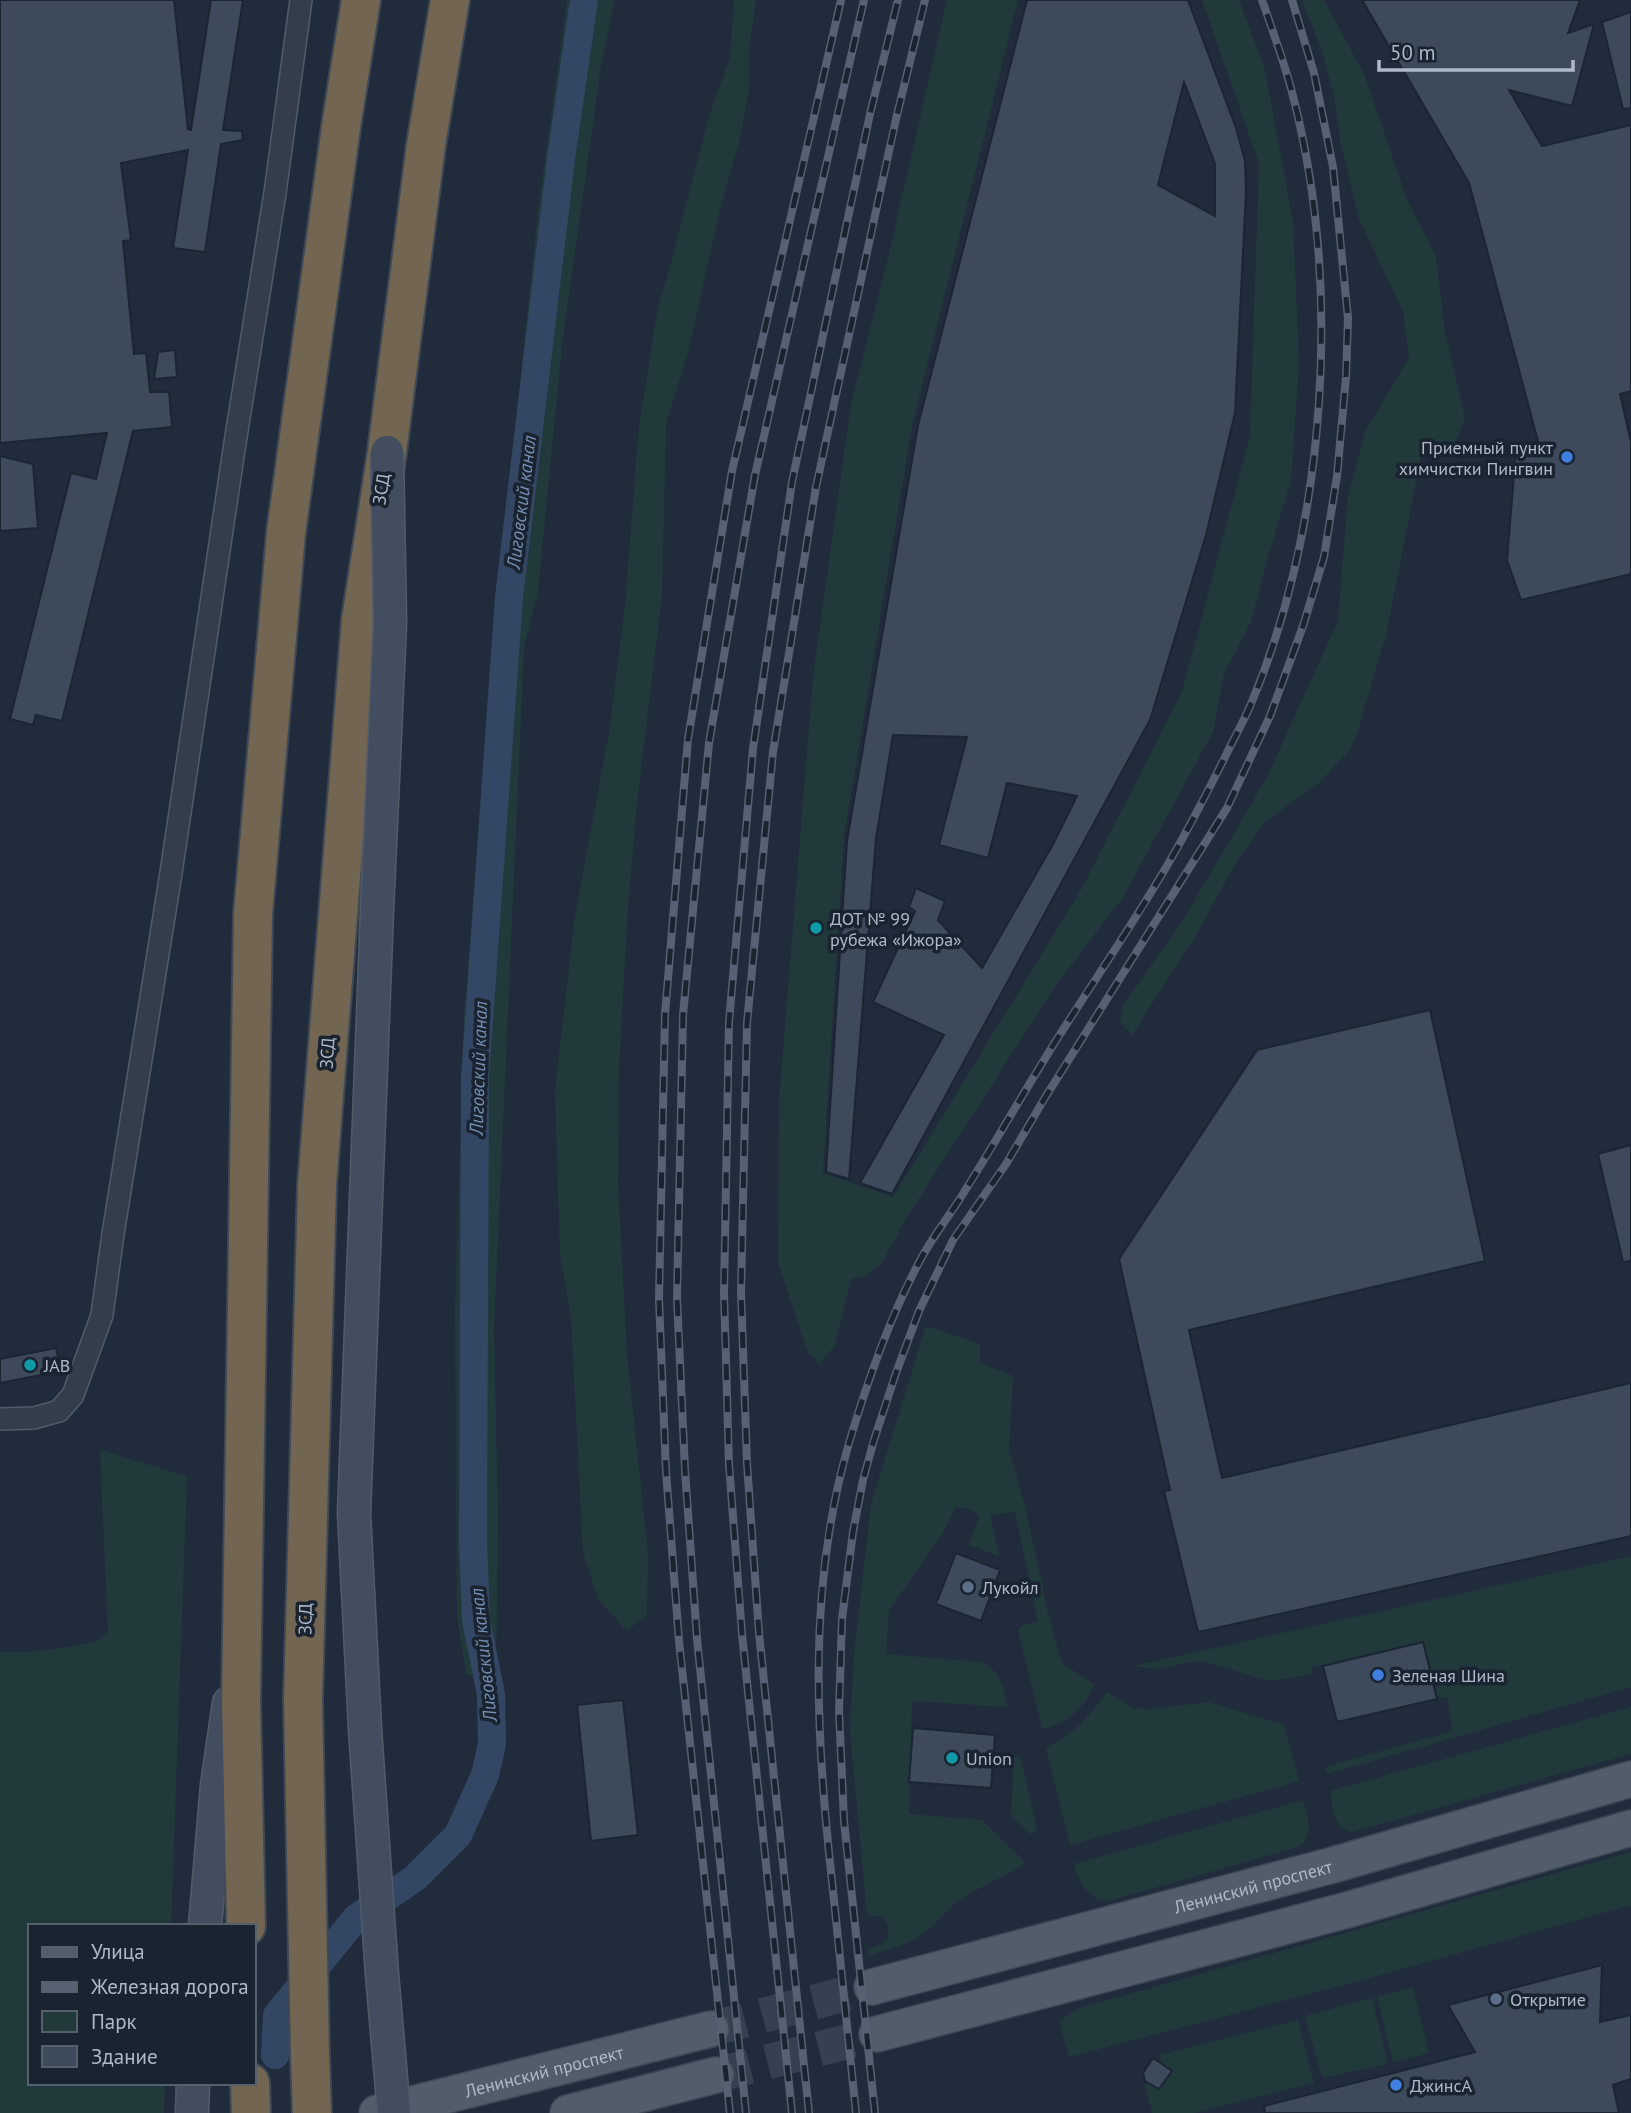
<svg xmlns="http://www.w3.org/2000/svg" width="1631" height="2113" font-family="'PT Sans',sans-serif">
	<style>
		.green { fill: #22393c }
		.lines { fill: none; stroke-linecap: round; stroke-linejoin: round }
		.canal { stroke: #334764; stroke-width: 28 }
		.building { fill: #3c4a5b; stroke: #1c2532; stroke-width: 2; fill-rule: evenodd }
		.primary-tunnel { stroke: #354150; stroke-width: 35; stroke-dasharray: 35 18; stroke-linecap: butt }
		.street-casing { stroke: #525c69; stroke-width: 24 }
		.secondary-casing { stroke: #525c69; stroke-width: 35 }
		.primary-casing { stroke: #3d4754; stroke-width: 38 }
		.highway-casing { stroke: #3f4956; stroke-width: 42 }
		.street { stroke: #343e4b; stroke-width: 21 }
		.secondary { stroke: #424d5f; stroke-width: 32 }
		.primary { stroke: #525d6c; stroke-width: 35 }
		.highway { stroke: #726551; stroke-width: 38 }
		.rail-casing { stroke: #566273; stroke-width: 8 }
		.rail { stroke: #1a2330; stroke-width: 5; stroke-dasharray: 16; stroke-linecap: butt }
		.secondary-bridge-casing { stroke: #525c69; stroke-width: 35; stroke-linecap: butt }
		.secondary-bridge { stroke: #424d5f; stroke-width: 32 }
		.shop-dot { fill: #3f7fe0; stroke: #1a2330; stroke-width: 2.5 }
		.culture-dot { fill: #0f9aa8; stroke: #1a2330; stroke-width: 2.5 }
		.service-dot { fill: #5c6f8a; stroke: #1a2330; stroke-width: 2.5 }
		.labels { text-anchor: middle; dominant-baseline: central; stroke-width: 7; stroke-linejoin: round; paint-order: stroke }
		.poi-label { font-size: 18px; fill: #afb9c7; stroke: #1a2330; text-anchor: start }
		.street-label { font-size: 18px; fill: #afb9c7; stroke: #1a2330 }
		.water-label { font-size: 19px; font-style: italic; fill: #758fb2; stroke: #1a2330 }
	</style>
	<rect width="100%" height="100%" fill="#202c3b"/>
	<path class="green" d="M567 0H615L601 65 562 345 538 591 524 647 494 1328 498 1517 496 1675 488 1679 466 1674 457 1616 455 1309 464 1017 488 702 519 392 538 211Z
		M734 0H756L749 47V90L740 138 720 209 689 349 666 424 662 595 637 803 628 906 619 1068 618 1184 627 1355 648 1553 647 1614 627 1631 598 1599 583 1552 571 1317 560 1255 555 1089 575 916 610 727 625 606 639 426 658 307 671 264 709 116 730 58Z
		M947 0H1018L912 426 844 836 823 1173 893 1197 1081 890 1182 692 1250 436 1259 163 1202 0H1239L1265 70 1293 222 1299 363 1291 481 1268 556 1251 622 1224 674 1213 732 1122 899 1058 982 905 1220 882 1263 865 1276 851 1279 834 1347 819 1363 808 1353 778 1263 779 1101 813 677 851 403 888 258Z
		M1302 0H1324L1364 74 1408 202 1436 257 1445 332 1465 418 1451 454 1422 452 1386 635 1358 730 1351 748 1320 782 1265 822 1235 864 1198 932 1132 1035 1120 1023 1123 1006 1186 915 1267 777 1338 621 1348 496 1366 430 1409 358 1403 311 1359 219 1340 140 1334 96 1322 51Z
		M926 1326 980 1344V1363L1013 1376 1009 1449 1026 1510 1049 1618 1062 1663 1095 1685C1083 1708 1068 1724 1042 1729L1018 1630 1022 1626 1038 1621 1015 1512 990 1515 999 1556 969 1545 979 1517C975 1510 962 1506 955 1508L943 1533 889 1610 886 1654 980 1662C1001 1669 1003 1688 1008 1707L912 1701 909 1814 982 1820 1021 1858 1024 1863 1019 1868 961 1898 923 1934 910 1942 869 1956 868 1949C887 1943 894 1937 884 1917L867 1915 850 1730 854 1654 871 1504Z
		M100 1450 187 1476 171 1926H30V2083H165L164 2113H0V1651C11 1656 88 1646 100 1639 103 1637 105 1634 108 1632Z
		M1631 1556V1687L1327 1774 1325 1767 1452 1731 1447 1697 1438 1698 1424 1642 1312 1667 1313 1674 1269 1681 1206 1662H1193L1155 1669 1133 1666Z
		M1108 1692 1132 1708 1151 1709 1208 1702 1284 1725 1299 1781 1070 1845 1046 1748C1075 1734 1088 1716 1108 1692Z
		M1631 1707V1754L1352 1832C1332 1828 1334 1809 1330 1791Z
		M1020 1756 1037 1828 1034 1833 1030 1834 1011 1816 1014 1757Z
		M1303 1800C1307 1817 1316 1836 1298 1847L1108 1901C1089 1900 1078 1881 1074 1864Z
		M1631 1852V1905L1370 1978 1069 2057 1059 2021 1080 2008Z
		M1413 1988 1429 2053 1393 2062 1377 1996Z
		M1372 1998 1388 2064 1322 2078 1305 2016Z
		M1298 2020 1314 2083 1194 2113H1152L1145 2085 1166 2079 1159 2055Z"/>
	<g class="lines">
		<path class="canal" d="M275 2055 277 2015 356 1918 415 1878 458 1835 485 1775 492 1744 491 1694 476 1620 473 1540 475 1077 509 597 561 159 584 0"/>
	</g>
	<path class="building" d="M0 0H174L188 129 191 130 211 0H243L223 130 242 131 243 140 221 144 205 252 173 248 188 150 121 163 131 240 123 241 134 354 146 353 150 392H169L172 427 133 431 62 721 36 715 33 725 10 719 71 473 96 479 107 433 0 443Z
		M1027 0H1188L1236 128 1245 161 1246 192 1235 413 1206 535 1150 720 892 1194 860 1183 944 1035 873 1002 915 911 909 907 916 888 945 901 938 920 982 968 1052 846 1077 796 1007 783 988 858 939 845 967 737 893 735 876 838 849 1179 826 1172 847 841 918 425ZM1184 82 1215 164V216L1158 185Z
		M1362 0H1580L1568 33 1594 24 1572 106 1509 90 1542 146 1631 125V391L1620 394 1631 442V574L1521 600 1507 560 1516 451 1539 445 1469 183Z
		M1631 12V108L1623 109 1602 22Z
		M175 350 177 377 154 379 158 352Z
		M0 456 33 464 38 528 0 531Z
		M1430 1010 1485 1261 1189 1330 1222 1478 1631 1383V1536L1198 1632 1164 1491 1170 1490 1119 1259 1257 1050Z
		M1631 1145V1261L1623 1262 1598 1154Z
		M56 1348 61 1371 0 1383V1359Z
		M956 1553 1000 1570 981 1621 936 1604Z
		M1423 1642 1437 1699 1337 1722 1323 1666Z
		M623 1700 638 1835 591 1841 577 1705Z
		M913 1728 995 1735 991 1788 909 1782Z
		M1602 1965 1600 2022 1631 2015V2079L1613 2085 1619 2113H1265L1264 2106 1475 2052 1448 2005Z
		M1153 2058 1172 2071 1159 2089 1145 2081 1143 2073Z"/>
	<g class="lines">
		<path class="primary-tunnel" d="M711 2029 872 1987
			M716 2075 877 2034"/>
		<g class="street-casing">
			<path id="street" d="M0 1419 34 1418 59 1411 73 1395 102 1315 113 1234 171 873 235 443 275 193 301 0"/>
		</g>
		<g class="secondary-casing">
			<path id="secondary" d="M205 1926 217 1785 229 1703
				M192 2113 193 2083"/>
		</g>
		<g class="primary-casing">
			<g id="primary">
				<path id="s1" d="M872 1987 1333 1865 1631 1779"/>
				<path d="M877 2034 1347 1910 1631 1828"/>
				<path id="s2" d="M377 2113 711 2029"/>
				<path d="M568 2113 716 2075"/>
			</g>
		</g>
		<g class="highway-casing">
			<path id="highway" d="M246 1926 241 1702 253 914 286 533 341 127 361 0
				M250 2083 251 2113
				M312 2113 310 2056 303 1700 317 1185 361 620 387 452 426 145 450 0"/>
		</g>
		<use href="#street" class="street"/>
		<use href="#secondary" class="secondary"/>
		<use href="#primary" class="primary"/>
		<use href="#highway" class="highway"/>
		<g class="rail-casing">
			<path id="rail" d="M730 2113 679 1641 666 1471 659 1299 665 1014 688 739 732 471 841 0
				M746 2113 697 1639 685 1470 677 1298 683 1015 709 743 755 475 864 0
				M792 2113 742 1634 729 1464 724 1293 729 1022 753 749 792 482 870 114 898 0
				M809 2113 759 1633 747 1463 741 1292 747 1023 773 752 816 487 896 119 925 0
				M856 2113C849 2042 841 1971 834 1900 817 1746 805 1594 849 1443 868 1379 891 1313 923 1255 936 1232 953 1211 966 1189 1000 1135 1031 1079 1066 1025 1100 972 1136 919 1168 864 1189 828 1208 791 1226 755 1234 738 1244 721 1251 704 1327 523 1342 287 1293 96 1285 64 1273 32 1262 0
				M875 2113 844 1821 839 1711 842 1619 853 1532 863 1480 874 1440 896 1373 919 1311 953 1240 1006 1164 1046 1096 1227 808 1270 716 1303 626 1324 557 1337 476 1346 377 1348 318 1333 167 1314 73 1292 0"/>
		</g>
		<use href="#rail" class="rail"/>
		<g class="secondary-bridge-casing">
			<path id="secondary-bridge" d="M387 452 390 623 377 911 354 1513 365 1729 382 1974 394 2113"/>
		</g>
		<use href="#secondary-bridge" class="secondary-bridge"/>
	</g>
	<g class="shop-dot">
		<circle cx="1567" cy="457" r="7"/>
		<circle cx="1378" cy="1675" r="7"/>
		<circle cx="1396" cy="2085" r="7"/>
	</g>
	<g class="culture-dot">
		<circle cx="816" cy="928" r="7"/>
		<circle cx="30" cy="1365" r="7"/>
		<circle cx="952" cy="1758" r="7"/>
	</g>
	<g class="service-dot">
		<circle cx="968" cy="1587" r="7"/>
		<circle cx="1496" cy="1999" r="7"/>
	</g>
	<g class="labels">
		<g class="poi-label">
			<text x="1553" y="447" text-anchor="end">Приемный пункт<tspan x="1553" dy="21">химчистки Пингвин</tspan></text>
			<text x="830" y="918">ДОТ № 99<tspan x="830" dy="21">рубежа «Ижора»</tspan></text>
			<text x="44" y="1365">JAB</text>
			<text x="982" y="1587">Лукойл</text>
			<text x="1392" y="1675">Зеленая Шина</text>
			<text x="966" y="1758">Union</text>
			<text x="1510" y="1999">Открытие</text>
			<text x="1410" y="2085">ДжинсА</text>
		</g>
		<g class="street-label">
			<text transform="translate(381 489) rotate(-81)">ЗСД</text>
			<text transform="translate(327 1053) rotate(-86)">ЗСД</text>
			<text transform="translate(305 1619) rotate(-89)">ЗСД</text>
			<text stroke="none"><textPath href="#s1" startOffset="394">Ленинский проспект</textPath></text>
			<text stroke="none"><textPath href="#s2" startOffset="172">Ленинский проспект</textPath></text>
		</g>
		<g class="water-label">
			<text transform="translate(521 502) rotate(-83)">Лиговский канал</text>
			<text transform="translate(478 1068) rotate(-88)">Лиговский канал</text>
			<text transform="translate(483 1655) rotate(-96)">Лиговский канал</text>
		</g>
	</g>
	<rect x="28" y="1924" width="228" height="161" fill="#1a2330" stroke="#565f6c" stroke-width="2"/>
	<rect x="42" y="1947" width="35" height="10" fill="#525d6c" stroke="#565f6c" stroke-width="2"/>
	<text x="91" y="1959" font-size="21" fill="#afb9c7">Улица</text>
	<rect x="42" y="1982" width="35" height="10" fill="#566273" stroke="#565f6c" stroke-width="2"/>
	<text x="91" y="1994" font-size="21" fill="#afb9c7">Железная дорога</text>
	<rect x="42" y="2011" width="35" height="21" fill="#22393c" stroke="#565f6c" stroke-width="2"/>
	<text x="91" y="2029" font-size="21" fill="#afb9c7">Парк</text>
	<rect x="42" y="2046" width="35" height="21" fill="#3c4a5b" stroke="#565f6c" stroke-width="2"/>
	<text x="91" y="2064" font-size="21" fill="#afb9c7">Здание</text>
	<path d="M1379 60v10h194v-10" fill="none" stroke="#afb9c7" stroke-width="3.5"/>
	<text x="1390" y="60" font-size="21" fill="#afb9c7" stroke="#1a2330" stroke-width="5" paint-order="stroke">50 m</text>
</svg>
